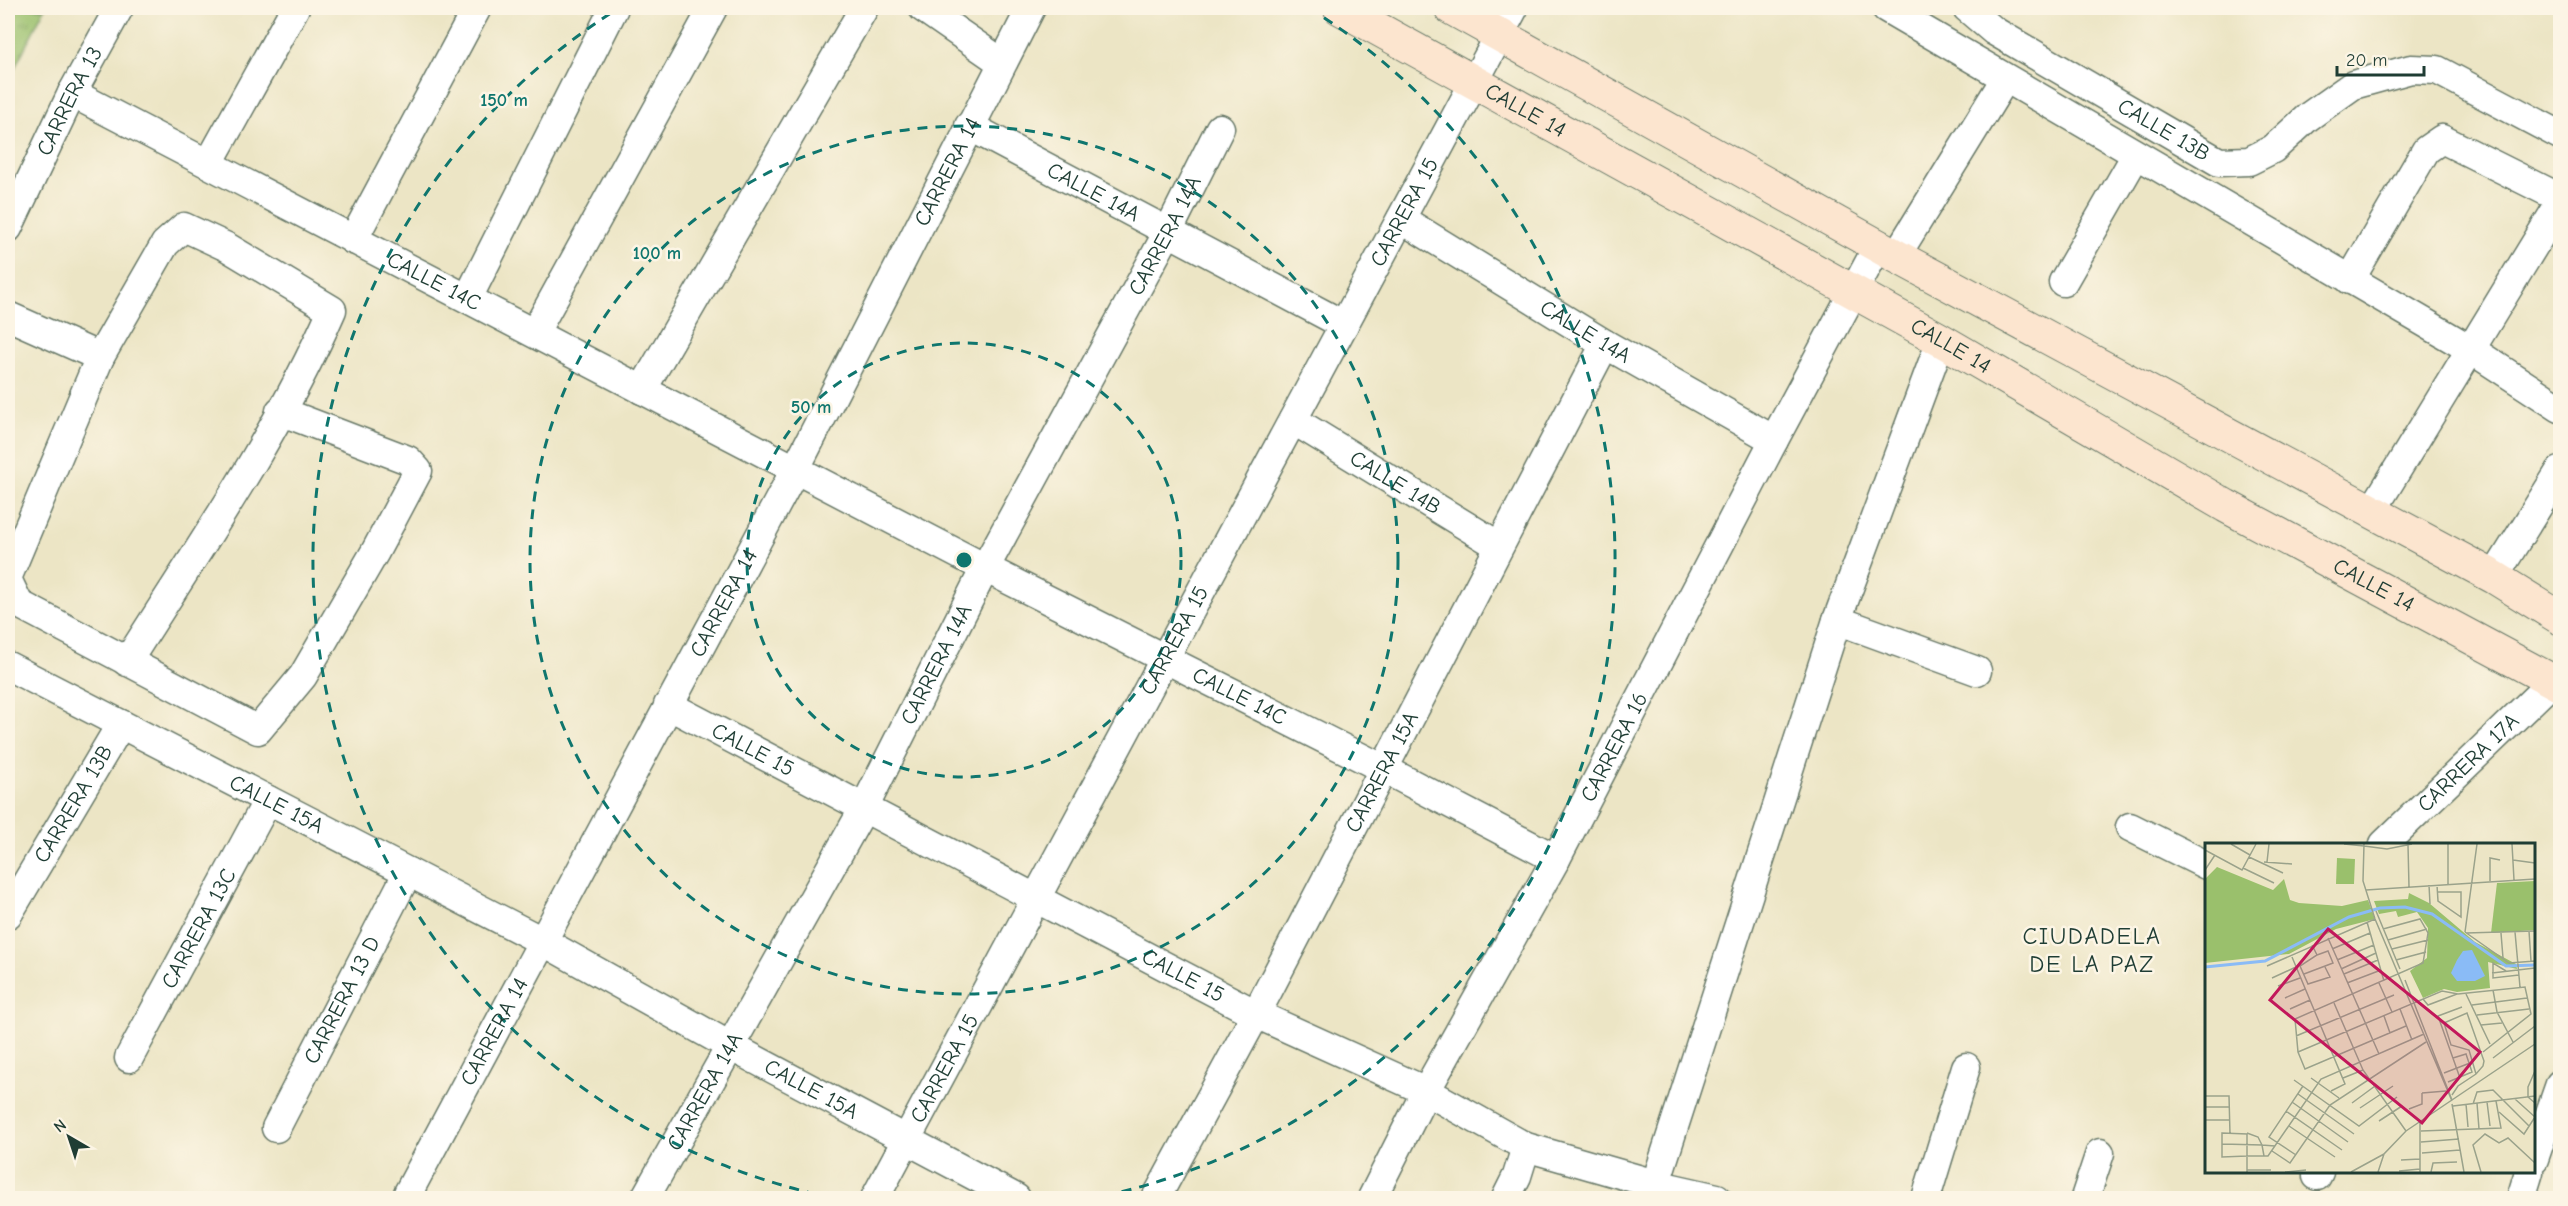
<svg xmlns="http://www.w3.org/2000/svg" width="2568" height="1206" font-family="'Comic Neue',sans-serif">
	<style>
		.grass { fill: url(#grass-tufts); stroke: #5c7e50; stroke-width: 1.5 }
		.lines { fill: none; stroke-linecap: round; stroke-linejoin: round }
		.street-casing { stroke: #677867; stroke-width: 31 }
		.secondary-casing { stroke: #677867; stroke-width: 35 }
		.street { stroke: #fff; stroke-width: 28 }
		.secondary { stroke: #fce5cf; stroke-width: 33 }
		.ring { fill: none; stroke: #0f766e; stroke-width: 3; stroke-dasharray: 10 8 }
		.labels { text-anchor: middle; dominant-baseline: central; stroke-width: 5; stroke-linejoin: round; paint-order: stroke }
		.street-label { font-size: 22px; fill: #1f3d34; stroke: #fcf5e5 }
		.neighbourhood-label { font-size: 24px; letter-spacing: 1.5px; fill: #1f3d34; stroke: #fcf5e5 }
		.inset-river { fill: none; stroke: #8abbf6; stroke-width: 3 }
		.inset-road { fill: none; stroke: #9aa28b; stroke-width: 1.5 }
		.view { fill: #c2185b; fill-opacity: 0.15; stroke: #c2185b; stroke-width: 3 }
		.inset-edge { fill: none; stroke: #1f3d34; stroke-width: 3 }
		.centre { fill: #0f766e; stroke: #fcf5e5; stroke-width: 3 }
		.ring-label { font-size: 18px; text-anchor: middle; font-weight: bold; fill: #0f766e; stroke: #fcf5e5; stroke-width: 5; stroke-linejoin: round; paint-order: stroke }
	</style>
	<defs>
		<pattern id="grass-tufts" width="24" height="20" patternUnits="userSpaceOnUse" patternTransform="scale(1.5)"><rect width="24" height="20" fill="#9ac06c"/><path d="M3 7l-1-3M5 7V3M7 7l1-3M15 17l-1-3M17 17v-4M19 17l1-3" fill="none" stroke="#7d9d5a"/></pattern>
	</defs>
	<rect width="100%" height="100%" fill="#fcf5e5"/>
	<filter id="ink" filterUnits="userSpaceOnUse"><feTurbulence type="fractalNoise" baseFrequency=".0167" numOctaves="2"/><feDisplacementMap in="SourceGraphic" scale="12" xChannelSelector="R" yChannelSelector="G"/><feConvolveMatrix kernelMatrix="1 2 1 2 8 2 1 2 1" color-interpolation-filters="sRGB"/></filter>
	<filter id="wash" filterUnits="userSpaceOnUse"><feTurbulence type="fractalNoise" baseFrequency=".008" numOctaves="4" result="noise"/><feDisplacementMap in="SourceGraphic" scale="24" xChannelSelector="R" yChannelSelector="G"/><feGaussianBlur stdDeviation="1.35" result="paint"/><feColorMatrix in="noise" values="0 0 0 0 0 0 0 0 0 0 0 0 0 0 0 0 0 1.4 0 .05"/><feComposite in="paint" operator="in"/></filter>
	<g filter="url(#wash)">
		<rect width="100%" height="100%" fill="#ece5c5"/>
		<path class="grass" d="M8 8H45L8 81Z"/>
	</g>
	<g filter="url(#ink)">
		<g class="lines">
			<g class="street-casing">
				<g id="street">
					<path d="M923 8 1001 62"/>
					<path d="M1886 8 2470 349 2560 408"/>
					<path id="s1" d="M1967 8 1994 31 2219 162 2249 161 2273 149 2308 117 2353 85 2411 69 2437 70 2560 135"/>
					<path id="s2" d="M72 93 985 568 1384 769 1556 859"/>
					<path id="s3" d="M969 126 1344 325"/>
					<path d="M209 163 295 8"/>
					<path id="s4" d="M1401 219 1605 344 1774 440"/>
					<path id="s5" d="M8 228 72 93 119 8"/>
					<path d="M353 240 477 8"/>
					<path d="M1896 256 2005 79"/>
					<path d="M2350 280 2426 150 2442 139 2560 198"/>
					<path d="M2063 282 2136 155"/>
					<path d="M468 298 614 8"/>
					<path d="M8 316 100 357 8 576"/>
					<path d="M535 332 713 8"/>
					<path d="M100 357 165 244 184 227 227 247 332 310C278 434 199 548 127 662"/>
					<path d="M642 390 864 8"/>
					<path id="s6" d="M1293 420 1499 546"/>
					<path d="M2372 511 2560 203"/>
					<path d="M2494 577 2560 471"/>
					<path d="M8 581 19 604 258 730 303 676 375 552 418 471 408 460 280 411"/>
					<path d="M1837 620 1977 671"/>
					<path id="s7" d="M8 666 544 942 730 1046 1016 1198"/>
					<path id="s8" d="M668 705 1256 1014 1426 1091 1526 1147 1655 1184 1717 1198"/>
					<path d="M2130 827 2206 865"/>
					<path id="s9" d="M2384 844 2553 681"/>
					<path id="s10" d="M8 914 121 724"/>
					<path id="s11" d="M129 1058 268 800"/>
					<path id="s12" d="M276 1128 408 872"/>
					<path d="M2534 1159 2560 1084"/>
					<path d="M2317 1176 2319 1172"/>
					<path id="s13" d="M413 1198 408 1193 795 470 1031 8"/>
					<path id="s14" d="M645 1198 864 808 985 568 1169 230 1220 128"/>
					<path id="s15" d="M875 1198 1514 8"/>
					<path id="s16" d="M1156 1198 1256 1014 1605 344"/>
					<path id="s17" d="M1372 1198 1426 1091 1556 859 1774 440 1878 246"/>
					<path d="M1506 1198 1517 1176 1526 1147"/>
					<path d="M1651 1198 1837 620 1941 340"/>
					<path d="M1926 1198 1966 1067"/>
					<path d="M2085 1198 2100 1153"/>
					<path d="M2521 1198 2529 1172"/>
				</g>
			</g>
			<g class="secondary-casing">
				<g id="secondary">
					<path id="s18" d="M1340 8 1941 340 2226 506 2560 685"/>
					<path d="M1451 8 1896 256 2494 577 2560 618"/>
				</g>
			</g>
			<use href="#street" class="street"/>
			<use href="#secondary" class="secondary"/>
		</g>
	</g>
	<g class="ring">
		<circle cx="964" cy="560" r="217"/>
		<circle cx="964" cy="560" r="434"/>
		<path d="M834 1198A651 651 0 0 1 619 8M1309 8A651 651 0 0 1 1094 1198"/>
	</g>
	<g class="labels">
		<g class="street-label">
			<text stroke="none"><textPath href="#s5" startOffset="141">CARRERA 13</textPath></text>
			<text stroke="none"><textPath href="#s18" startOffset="212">CALLE 14</textPath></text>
			<text stroke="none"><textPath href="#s1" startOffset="232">CALLE 13B</textPath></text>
			<text stroke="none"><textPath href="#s13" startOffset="1162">CARRERA 14</textPath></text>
			<text stroke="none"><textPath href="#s3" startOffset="141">CALLE 14A</textPath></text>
			<text stroke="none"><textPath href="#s15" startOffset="1119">CARRERA 15</textPath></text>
			<text stroke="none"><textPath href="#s14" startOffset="1094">CARRERA 14A</textPath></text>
			<text stroke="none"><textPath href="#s2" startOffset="408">CALLE 14C</textPath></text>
			<text stroke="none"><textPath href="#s4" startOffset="216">CALLE 14A</textPath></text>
			<text stroke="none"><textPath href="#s18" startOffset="698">CALLE 14</textPath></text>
			<text stroke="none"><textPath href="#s6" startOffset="120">CALLE 14B</textPath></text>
			<text stroke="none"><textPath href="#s18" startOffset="1184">CALLE 14</textPath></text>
			<text stroke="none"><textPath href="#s13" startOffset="676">CARRERA 14</textPath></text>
			<text stroke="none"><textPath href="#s15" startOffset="633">CARRERA 15</textPath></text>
			<text stroke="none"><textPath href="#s14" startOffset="608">CARRERA 14A</textPath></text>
			<text stroke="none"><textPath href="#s2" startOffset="1314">CALLE 14C</textPath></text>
			<text stroke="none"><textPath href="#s17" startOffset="512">CARRERA 16</textPath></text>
			<text stroke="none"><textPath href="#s8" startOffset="96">CALLE 15</textPath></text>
			<text stroke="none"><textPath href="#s9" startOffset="117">CARRERA 17A</textPath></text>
			<text stroke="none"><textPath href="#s16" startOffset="482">CARRERA 15A</textPath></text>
			<text stroke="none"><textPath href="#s10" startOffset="128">CARRERA 13B</textPath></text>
			<text stroke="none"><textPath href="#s7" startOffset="302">CALLE 15A</textPath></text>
			<text stroke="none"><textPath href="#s11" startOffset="147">CARRERA 13C</textPath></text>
			<text stroke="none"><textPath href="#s8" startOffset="582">CALLE 15</textPath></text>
			<text stroke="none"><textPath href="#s12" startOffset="144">CARRERA 13 D</textPath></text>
			<text stroke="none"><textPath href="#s13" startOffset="190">CARRERA 14</textPath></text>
			<text stroke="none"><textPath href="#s15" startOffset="147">CARRERA 15</textPath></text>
			<text stroke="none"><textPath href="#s7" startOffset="908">CALLE 15A</textPath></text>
			<text stroke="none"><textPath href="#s14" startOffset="122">CARRERA 14A</textPath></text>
		</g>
		<g class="neighbourhood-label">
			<text x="2092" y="936">CIUDADELA<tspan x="2092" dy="28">DE LA PAZ</tspan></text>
		</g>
	</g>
	<g transform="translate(2205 843)">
		<rect width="330" height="330" fill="#ece5c5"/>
		<path d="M12 24 68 47 79 36 85 57 94 60 137 63 163 57 170 76 131 86 84 111 0 120V36Z" fill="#9ac06c"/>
		<path d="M330 38V87L286 90 292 40Z" fill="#9ac06c"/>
		<path d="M204 50 224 60 270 99 311 121 312 126 283 119 285 145 252 149 239 146 218 155 205 128 222 115 223 85 212 69 193 74 191 68 174 71 169 58 203 56Z" fill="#9ac06c"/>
		<path d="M132 15 150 16 149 41H131Z" fill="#9ac06c"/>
		<path d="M267 107 280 133 270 138H252L246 130 252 117 258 108Z" fill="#8abbf6"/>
		<path class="inset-river" d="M0 124 60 118 144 74 175 65 200 64 227 71 301 123 330 122"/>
		<path class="inset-road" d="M26 1 45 12M139 1 159 3M159 1 158 38 170 76 247 258M243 1V41M307 1 309 37M203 2 204 44M159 3 182 6 207 1M0 7 37 27 51 1M44 14 78 30M308 17 330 20M59 19 87 21M62 19 64 1M38 25 69 40M0 27 10 12M285 38V15L295 17M224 42 225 61M232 42 233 58 256 74V49H232M161 47 330 36M171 68 195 126M162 79 179 138M178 86 215 76 223 90 218 120 90 176 93 209 100 226 201 183M324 88 326 118M260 89 272 1M260 89 304 120 330 118M310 89 315 144M261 90 330 88M296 90 298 115M123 95 174 211M183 97 222 86M107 102 112 112 95 123 103 141 125 134 120 124M127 106 165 90M187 106 223 97M87 114 140 241 126 248M132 117 169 102M191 117 221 109M62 123 170 76M136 126 171 110M301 128 288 120V135L314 132M287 130 330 125M99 131 128 120 123 108 112 112M139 131 173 117M67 135 91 124M200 137 247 257M142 140 176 127M174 140 187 169M73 143 95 135M288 147 292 169 308 199M261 151 285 201M80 155 100 146M218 156 223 162 252 151M129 160 158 227 201 288M267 162 322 155M85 166 105 157M195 166 207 197M272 172 324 166M179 173 185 190M276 182 297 180M91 193 189 152M93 209 237 148 253 151 320 144 326 171 278 209M288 215 330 183M330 228 323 244V254L330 260M239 230 265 220M106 235 134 255M138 235 158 227M255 235 233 173 257 164M89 237 154 283 192 254M243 239 267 229 261 211 248 215M217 250 241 248M93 251 149 291M247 252 253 243 271 231 278 223 279 218 262 170 239 180 246 202 264 207 271 231M0 253H24L25 291M310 256 330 274M87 259 143 299M282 259 285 283M147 260 170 243M272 260 274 286M247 261 259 329M261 261 263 284M268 261 272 249 288 247 324 283M248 263 330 253M0 264H24M155 265 188 243M204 266 217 261V250M81 268 137 307M294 269 319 291 330 274M0 277H25M174 278 197 263M84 283 130 314M216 288 296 285 291 258M17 290 42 291V313L17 314ZM42 290 53 294 57 302 70 303M216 299 254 296M17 301 57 302 59 313M67 308 85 320 125 262 221 199M217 310 255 307M91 312 64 294 98 243M196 317 215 316M42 327H66M194 328 215 326M42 329V313H63L116 236 219 191M80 329 101 327M146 329 179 311M173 329 179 311 201 288 330 201M215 329V278M226 329 228 320 252 319M276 329 268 302 280 291 294 300 303 295 330 320"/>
		<path class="view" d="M123 86 275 209 217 280 65 157Z"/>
		<rect width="330" height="330" class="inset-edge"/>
	</g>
	<circle cx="964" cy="560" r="9" class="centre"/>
	<g class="ring-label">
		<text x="504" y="106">150 m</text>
		<text x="657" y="259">100 m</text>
		<text x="811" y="413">50 m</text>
	</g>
	<rect width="2568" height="1206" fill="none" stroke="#fcf5e5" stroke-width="30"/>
	<g transform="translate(69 1137) rotate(321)" stroke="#fcf5e5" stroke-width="4.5" paint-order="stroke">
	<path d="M0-4.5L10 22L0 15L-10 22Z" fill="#1f3d34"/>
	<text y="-9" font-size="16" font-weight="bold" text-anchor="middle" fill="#1f3d34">N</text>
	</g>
	<path d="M2337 66v9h87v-9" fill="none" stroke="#1f3d34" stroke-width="3"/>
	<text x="2346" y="66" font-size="18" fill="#1f3d34" stroke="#fcf5e5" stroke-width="4.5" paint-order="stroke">20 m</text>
</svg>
